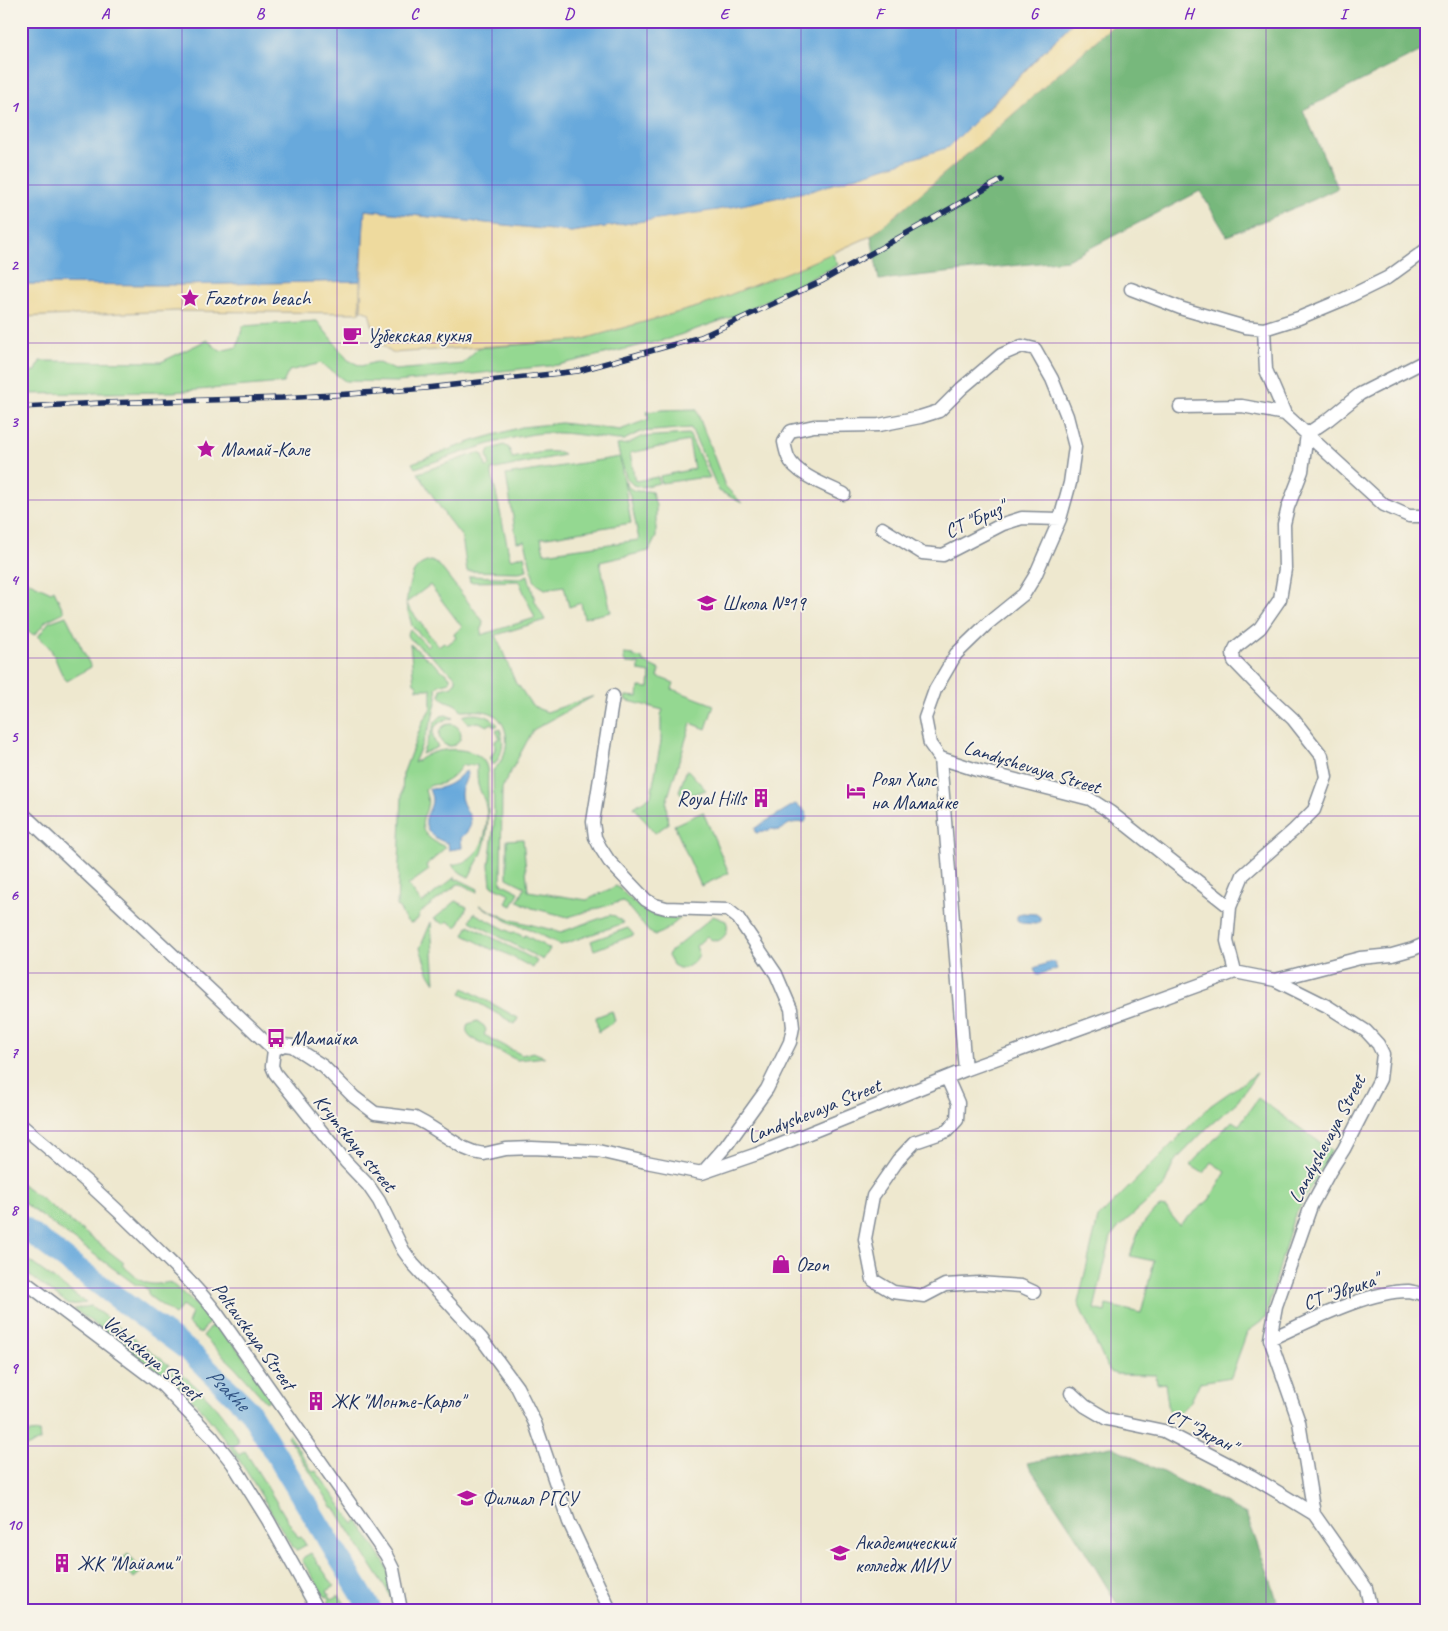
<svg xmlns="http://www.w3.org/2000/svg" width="1448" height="1631" font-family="Caveat,sans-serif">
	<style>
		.green { fill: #94d891; stroke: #588478; fill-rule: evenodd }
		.forest { fill: #77b87b; stroke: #49746c }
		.sand { fill: #eeda9e; stroke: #84847e }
		.water { fill: #68a9dc; stroke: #426c9d }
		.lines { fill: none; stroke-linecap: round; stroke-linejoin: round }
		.river { stroke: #68a9dc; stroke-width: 22 }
		.minor-casing { stroke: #848c96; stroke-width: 15 }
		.minor { stroke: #fff; stroke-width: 12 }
		.rail-casing { stroke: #1b2f5e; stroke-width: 5.5 }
		.rail { stroke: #f7f3e8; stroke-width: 4; stroke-dasharray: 11; stroke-linecap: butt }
		.grid { fill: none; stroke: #7b2cbf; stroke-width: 1; stroke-opacity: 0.55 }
		.labels { text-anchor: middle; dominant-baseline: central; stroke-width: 4; stroke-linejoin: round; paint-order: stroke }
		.poi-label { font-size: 20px; fill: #1b2f5e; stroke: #f7f3e8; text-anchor: start }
		.street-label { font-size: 20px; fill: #1b2f5e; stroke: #f7f3e8 }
		.water-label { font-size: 21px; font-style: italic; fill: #325484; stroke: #f7f3e8 }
		.neatline { fill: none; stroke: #7b2cbf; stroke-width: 2 }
		.grid-label { font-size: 16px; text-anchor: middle; font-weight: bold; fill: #7b2cbf }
	</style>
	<rect width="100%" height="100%" fill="#f7f3e8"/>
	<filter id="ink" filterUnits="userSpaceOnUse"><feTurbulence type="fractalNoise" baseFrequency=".02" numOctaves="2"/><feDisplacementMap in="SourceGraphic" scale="10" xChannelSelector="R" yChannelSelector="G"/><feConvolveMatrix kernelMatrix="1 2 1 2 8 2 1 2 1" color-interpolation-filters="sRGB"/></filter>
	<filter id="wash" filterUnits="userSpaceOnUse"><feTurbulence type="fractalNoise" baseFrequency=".0096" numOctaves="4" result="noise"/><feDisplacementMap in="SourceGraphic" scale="20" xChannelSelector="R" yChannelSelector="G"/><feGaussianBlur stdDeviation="1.12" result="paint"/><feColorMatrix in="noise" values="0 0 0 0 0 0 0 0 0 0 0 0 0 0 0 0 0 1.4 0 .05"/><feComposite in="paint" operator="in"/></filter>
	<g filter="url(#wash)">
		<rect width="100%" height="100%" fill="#eee8cf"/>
		<path class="green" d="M832 253 838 265 737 315 668 339 558 365 397 382 345 381 321 363 289 371 283 383 173 392 21 394V372L36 371 40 361 161 362 207 340 220 351 237 347 243 326 317 321 348 360 361 366 376 362 395 370 463 364 478 348 580 340 704 305Z
			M696 409 725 486 742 503 719 491 691 428 640 432 624 440H618C591 437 562 430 534 434 494 440 454 456 415 468L412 463 473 441 522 427 561 423 620 430 649 419 647 412 661 410Z
			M689 434 710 478H699L661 483 660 476 694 469 689 441 630 453 635 481 658 477 659 483 642 487 633 485 626 477 620 458C622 469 622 488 636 491 642 492 646 490 652 492L656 506V537L649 551 600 562 611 612 584 618 581 603 569 607 564 586 545 589 537 584 534 580 525 541 517 542 506 475 620 457 617 445 627 444 641 437ZM624 481 630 496 639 540 544 553 541 538 631 523Z
			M504 445 509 448 512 458C526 456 553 447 564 455L491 470 510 558 512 559 524 555 527 570 519 572 467 571 462 537 447 518 418 473 478 453 483 455 486 467 490 466 487 455 489 450Z
			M431 561 439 565 483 621 481 635 535 618 519 581 470 582 469 576 521 578 528 575 535 601 545 620 496 635 516 684 519 686 531 704 539 709 547 712 594 696 533 730 502 788 501 883 519 892 512 906 506 903 510 894 491 885 489 865 494 824 493 770C510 757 512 725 493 714 483 709 472 711 461 711 457 701 446 704 440 696L441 689 452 686 456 681V677L407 636 410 629 427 646 429 644 412 626 406 604 438 646 444 642 447 645 456 638 454 634 462 627 430 585 406 603C410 584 409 565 431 561Z
			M21 578 51 592 54 590 64 612 46 621 35 635 21 629Z
			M66 616 91 667 67 681C61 676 56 659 52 652 50 646 43 642 38 637L49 622Z
			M410 644 450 677V682L439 685 436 688 437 698 432 720 414 763C418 761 422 757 427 755 442 747 479 746 486 765 489 773 487 783 488 792 488 812 489 834 482 853 478 861 473 869 469 877L461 873 452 865C459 863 466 863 471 858 485 847 489 823 486 807 485 799 480 792 478 785 477 778 477 771 477 765H462C456 774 451 780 440 784 433 785 430 784 425 790 426 795 429 801 427 806 427 810 424 814 423 818 419 834 433 842 446 847L435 857V858L426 865 429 870 408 885 422 903 455 877 456 880 458 879 478 889 477 892 461 884H458L421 912 417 920 411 923C401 920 404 912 397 906L403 774 423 721 431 708V689H417V685L414 683Z
			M624 654 634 655V657L643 658 642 661 660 670 658 677 674 683 672 689 714 705 706 729 691 723 666 803 668 824 655 833 634 807 651 796 661 741V715L663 710 625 700 626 696 638 697 639 687 649 688 650 673 639 671V664L626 663 624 660Z
			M471 714C482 714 491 716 498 725L494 727 492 723 487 726 479 722 468 723 462 716Z
			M446 715 453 718C437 720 426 731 438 747L422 754 435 722 441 716Z
			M439 735a11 11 0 1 1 22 0a11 11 0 1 1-22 0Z
			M500 729C505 742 503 752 495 764H492L490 759 495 749V741L500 738 496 731Z
			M687 769 706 790 684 797 679 791Z
			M703 812 729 873 701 886 674 825Z
			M523 839 528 891 587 900 616 886 619 888C640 909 650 918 681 918L663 932 656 935 649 932 623 901 568 917 532 908 518 901 525 887 507 878V840Z
			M456 901 467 907 457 927 447 921 444 924 434 919Z
			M479 905 508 919 561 932 610 915 615 916 624 923 561 945 525 927 524 928 514 923 513 924Z
			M474 913 512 933 514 932 524 937 525 935 550 949 543 960 470 921Z
			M713 916 726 921C730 929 725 939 717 941L710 939 707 936 696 946 699 954C696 962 689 967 681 969L673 965 668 956 669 953Z
			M431 922 435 983 428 972 420 948Z
			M469 925 537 961 533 968 495 948 493 950 464 935Z
			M628 928 634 935 594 950 591 941Z
			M464 988 518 1018 515 1024 461 993Z
			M612 1011 615 1021 598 1032 596 1017Z
			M477 1021 484 1026 486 1030 484 1035 522 1055 533 1052 545 1057 517 1060 471 1038C466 1033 466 1030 468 1024Z
			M1257 1073 1238 1101 1209 1126 1174 1162 1163 1188 1120 1226 1111 1237 1094 1309 1105 1312 1106 1305 1141 1313 1154 1261 1130 1256C1138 1233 1140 1222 1160 1207L1166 1208 1179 1225 1209 1200 1226 1172 1211 1162 1203 1173 1190 1165 1232 1121 1239 1125 1258 1098 1332 1151 1293 1219 1265 1319 1247 1332 1231 1377 1200 1382 1191 1401 1176 1416 1169 1411 1165 1383 1157 1384 1156 1375 1115 1374 1111 1372 1106 1365 1078 1303 1098 1218 1210 1106Z
			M21 1183 124 1263 122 1265C142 1281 143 1288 170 1282L212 1319 200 1334 188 1324 192 1313 182 1306 175 1315 149 1296 147 1289 143 1286 136 1285 21 1201Z
			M21 1255 86 1303 69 1305 21 1269Z
			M91 1306 169 1365 162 1374 74 1309Z
			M215 1321 236 1347 273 1397 266 1402 236 1368 203 1336Z
			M175 1369C197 1385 228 1416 239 1442L233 1447 239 1455 245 1451 298 1537H301L306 1545 297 1550 293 1548C256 1488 223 1423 168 1377Z
			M39 1432 40 1441 21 1449V1434Z
			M289 1434 313 1472 316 1471 354 1524 358 1521 387 1567 398 1607 334 1507 333 1508 287 1436Z
			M311 1553 334 1586 327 1591 332 1599 339 1595 349 1610H334L328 1602 330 1600 327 1596 325 1597 302 1560 304 1557Z
			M128 1554 142 1571 134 1578 120 1561Z"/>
		<path class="forest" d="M1118 21H1427V48L1303 110 1338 188 1313 200 1227 236 1200 191 1067 260 879 280 871 236 993 132Z
			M1111 1446 1246 1514 1270 1578 1280 1610H1121L1079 1541 1027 1463Z"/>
		<path class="sand" d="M1074 21H1118L993 132 871 236 803 266 704 305 580 340 392 353 377 341 369 313 361 310 364 210 571 232 643 221 983 114Z
			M360 281V313L176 311 21 317V284L178 285Z"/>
		<path class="water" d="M21 21H1074L949 147 814 190 717 210 571 232 365 210 360 281 178 285 21 284Z
			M467 771C468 780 461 786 461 794 461 812 483 819 461 838L462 848 449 850 448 843C437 840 424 833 426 819 427 813 432 807 432 800 432 796 430 792 429 789 439 789 449 786 457 779 461 775 462 773 467 771Z
			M795 804C803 808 810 814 805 822 800 823 796 822 792 823 783 825 783 834 773 829L756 833 755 828Z
			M1022 913 1036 914 1040 917V921L1036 924 1021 923 1017 920V916Z
			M1054 961 1057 969 1037 975 1034 968Z"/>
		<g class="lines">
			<path class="river" id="s1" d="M21 1226 190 1352 249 1410 371 1610"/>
		</g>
	</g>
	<g filter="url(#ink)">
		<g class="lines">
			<g class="minor-casing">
				<path id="minor" d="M1131 289 1183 309 1245 327 1264 329 1299 318 1342 300 1387 278 1427 249
					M1264 329 1266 370 1285 414
					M1180 407 1242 406 1285 414 1384 505 1409 516H1427
					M844 494C827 486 795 474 788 457 786 452 785 447 784 442L791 431 814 426 879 425 920 417 939 411 962 388 1001 355 1022 346 1035 349 1052 379 1067 416 1075 447 1070 483 1060 519 1035 576 1024 594 987 624 956 654 935 690 925 718 930 744 940 758
					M882 528 922 553 943 555 1003 524 1022 518 1060 519
					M613 696 593 822 595 837 600 847 609 861 646 900 655 905 666 908 728 910 738 918 776 974 791 1009 793 1027 790 1042 767 1089 726 1146 703 1172
					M940 758 977 770 1090 799 1110 812 1230 907
					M940 758 965 1070
					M21 812 274 1050
					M1235 972 1227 941 1230 907 1243 875 1294 830 1314 810 1326 777 1322 756 1293 719 1265 693 1234 661 1233 653 1236 647 1260 628 1280 599 1285 569 1284 524 1288 507 1302 471 1307 434 1329 419 1360 394 1427 360
					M1275 980 1327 1006 1366 1031 1378 1044 1383 1054 1380 1079 1344 1149 1330 1171 1311 1206 1276 1306 1270 1339 1299 1422 1314 1514 1366 1588 1371 1610
					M274 1050 284 1045 292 1046 323 1066 354 1097 375 1113 415 1118 426 1124 464 1148 474 1152 484 1154 506 1149 532 1148 598 1151 646 1162 702 1173 757 1154 965 1070 1235 972 1275 980 1360 958 1392 955 1413 949 1427 943
					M274 1050 272 1066 275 1073 346 1162 368 1185 379 1201 403 1250 413 1264 481 1338 517 1387 535 1423 569 1522 610 1610
					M947 1078 958 1103 957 1120 947 1131 915 1142 898 1160 873 1196 865 1239 873 1280 893 1292 924 1296 945 1285 979 1283 1021 1286 1034 1292
					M21 1125C67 1163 111 1203 153 1245 176 1268 199 1289 218 1315L386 1555 393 1569 401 1610
					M21 1279 163 1386 212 1437 233 1464 268 1520 318 1610
					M1270 1339C1308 1322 1367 1291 1408 1291 1414 1292 1421 1294 1427 1295
					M1071 1393 1085 1406 1107 1419 1164 1431 1251 1476 1314 1514"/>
			</g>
			<use href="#minor" class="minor"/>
			<g class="rail-casing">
				<path id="rail" d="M21 407 102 403 282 398 350 394 426 388 578 371 701 337 822 281 1001 180"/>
			</g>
			<use href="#rail" class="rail"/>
		</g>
	</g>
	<path class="grid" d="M182 21V1610M337 21V1610M492 21V1610M647 21V1610M801 21V1610M956 21V1610M1111 21V1610M1266 21V1610M21 185H1427M21 343H1427M21 500H1427M21 658H1427M21 816H1427M21 973H1427M21 1131H1427M21 1288H1427M21 1446H1427"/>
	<defs>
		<g id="sight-bare" transform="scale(1.5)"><path d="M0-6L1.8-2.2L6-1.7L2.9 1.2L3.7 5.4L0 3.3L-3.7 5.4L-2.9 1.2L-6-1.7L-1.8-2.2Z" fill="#b5179e" stroke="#f7f3e8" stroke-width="2.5" paint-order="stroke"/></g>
		<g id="cafe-bare" transform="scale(1.5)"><path d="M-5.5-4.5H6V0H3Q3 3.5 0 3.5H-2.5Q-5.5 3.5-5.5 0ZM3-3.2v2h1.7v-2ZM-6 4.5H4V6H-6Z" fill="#b5179e" stroke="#f7f3e8" stroke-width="2.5" paint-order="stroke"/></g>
		<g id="school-bare" transform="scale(1.5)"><path d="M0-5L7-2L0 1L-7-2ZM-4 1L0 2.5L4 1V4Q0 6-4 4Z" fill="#b5179e" stroke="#f7f3e8" stroke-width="2.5" paint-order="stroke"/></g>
		<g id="hotel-bare" transform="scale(1.5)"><path d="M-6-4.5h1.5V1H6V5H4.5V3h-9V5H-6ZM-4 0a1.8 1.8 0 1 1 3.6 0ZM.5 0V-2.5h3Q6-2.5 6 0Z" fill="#b5179e" stroke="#f7f3e8" stroke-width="2.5" paint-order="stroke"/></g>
		<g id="building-bare" transform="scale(1.5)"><path d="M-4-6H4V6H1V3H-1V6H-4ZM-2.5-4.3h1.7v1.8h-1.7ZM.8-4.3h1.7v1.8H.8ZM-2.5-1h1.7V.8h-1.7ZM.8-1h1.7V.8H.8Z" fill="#b5179e" stroke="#f7f3e8" stroke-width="2.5" paint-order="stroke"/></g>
		<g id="bus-bare" transform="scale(1.5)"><path d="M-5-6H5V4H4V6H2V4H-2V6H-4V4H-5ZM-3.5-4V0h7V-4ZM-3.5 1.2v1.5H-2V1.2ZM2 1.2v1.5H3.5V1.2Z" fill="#b5179e" stroke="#f7f3e8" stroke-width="2.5" paint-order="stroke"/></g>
		<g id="shop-bare" transform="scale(1.5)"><path d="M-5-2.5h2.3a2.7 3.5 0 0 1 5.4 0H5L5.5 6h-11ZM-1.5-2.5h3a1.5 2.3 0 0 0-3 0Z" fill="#b5179e" stroke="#f7f3e8" stroke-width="2.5" paint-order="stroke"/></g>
		<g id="university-bare" transform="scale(1.5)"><path d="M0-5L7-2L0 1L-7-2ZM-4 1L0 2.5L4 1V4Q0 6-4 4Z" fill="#b5179e" stroke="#f7f3e8" stroke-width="2.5" paint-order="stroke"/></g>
	</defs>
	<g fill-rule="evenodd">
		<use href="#sight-bare" x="190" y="298"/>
		<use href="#cafe-bare" x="352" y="335"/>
		<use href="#sight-bare" x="206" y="449"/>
		<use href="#school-bare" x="707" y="603"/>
		<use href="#hotel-bare" x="856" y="791"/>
		<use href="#building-bare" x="761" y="798"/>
		<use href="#bus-bare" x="276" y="1038"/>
		<use href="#shop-bare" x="781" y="1264"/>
		<use href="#building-bare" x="316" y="1401"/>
		<use href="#university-bare" x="467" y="1498"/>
		<use href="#university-bare" x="840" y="1553"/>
		<use href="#building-bare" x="62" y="1563"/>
	</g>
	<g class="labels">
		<g class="poi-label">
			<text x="205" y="298">Fazotron beach</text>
			<text x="367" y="335">Узбекская кухня</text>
			<text x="221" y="449">Мамай-Кале</text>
			<text x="722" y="603">Школа №19</text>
			<text x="871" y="779">Роял Хилс<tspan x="871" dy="23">на Мамайке</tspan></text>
			<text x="746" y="798" text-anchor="end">Royal Hills</text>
			<text x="291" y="1038">Мамайка</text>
			<text x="796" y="1264">Ozon</text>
			<text x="331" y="1401">ЖК "Монте-Карло"</text>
			<text x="482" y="1498">Филиал РГСУ</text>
			<text x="855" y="1542">Академический<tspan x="855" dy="23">колледж МИУ</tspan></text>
			<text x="77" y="1563">ЖК "Майами"</text>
		</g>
		<g class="street-label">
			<text transform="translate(975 519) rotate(-25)">СТ "Бриз"</text>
			<text transform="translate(1032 767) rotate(17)">Landyshevaya Street</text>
			<text transform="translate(814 1111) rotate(-22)">Landyshevaya Street</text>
			<text transform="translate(1327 1139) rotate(-62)">Landyshevaya Street</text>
			<text transform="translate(355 1143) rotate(51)">Krymskaya street</text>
			<text transform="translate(1341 1291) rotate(-19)">СТ "Эврика"</text>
			<text transform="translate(254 1336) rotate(54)">Poltavskaya Street</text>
			<text transform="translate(152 1358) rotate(40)">Volzhskaya Street</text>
			<text transform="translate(1202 1431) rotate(26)">СТ "Экран"</text>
		</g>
		<g class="water-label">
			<text stroke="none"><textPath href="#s1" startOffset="264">Psakhe</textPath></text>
		</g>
	</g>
	<rect width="1448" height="1631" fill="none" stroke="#f7f3e8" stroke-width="55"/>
	<rect x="28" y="28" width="1392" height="1576" class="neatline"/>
	<g class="grid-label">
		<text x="105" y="19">A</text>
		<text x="260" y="19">B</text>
		<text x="414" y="19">C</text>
		<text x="569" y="19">D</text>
		<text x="724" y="19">E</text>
		<text x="879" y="19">F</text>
		<text x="1034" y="19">G</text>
		<text x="1188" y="19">H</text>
		<text x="1343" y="19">I</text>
		<text x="14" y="112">1</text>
		<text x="14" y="270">2</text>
		<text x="14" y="427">3</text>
		<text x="14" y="585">4</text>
		<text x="14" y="742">5</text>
		<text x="14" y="900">6</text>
		<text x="14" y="1058">7</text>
		<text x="14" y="1215">8</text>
		<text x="14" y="1373">9</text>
		<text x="14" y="1530">10</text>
	</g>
</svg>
